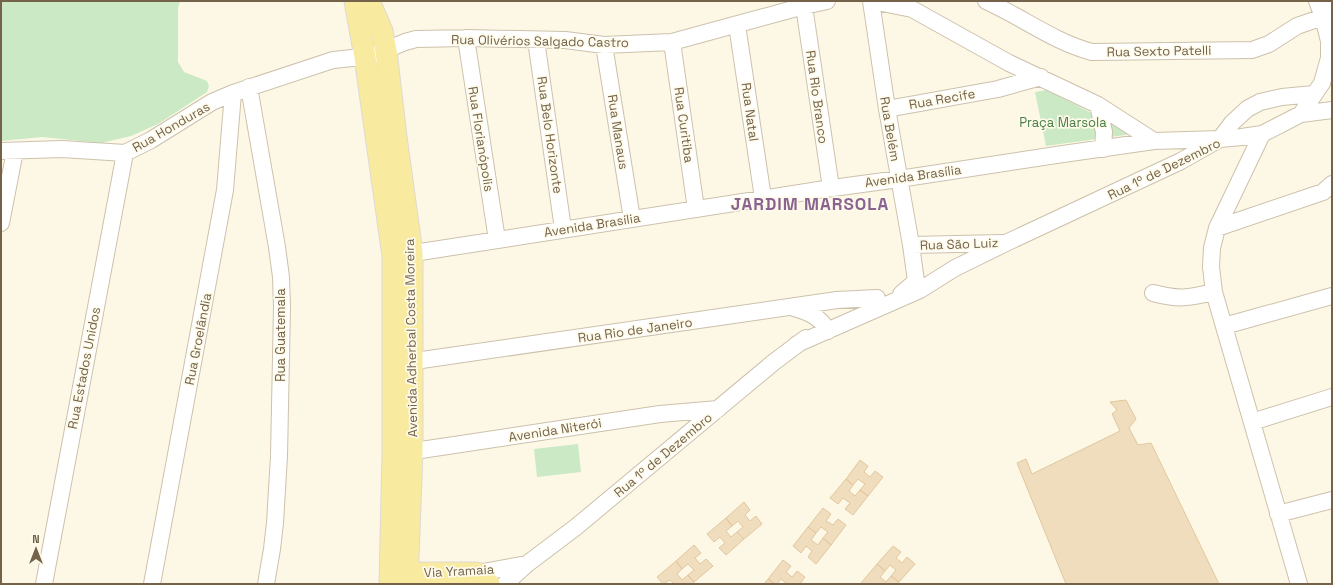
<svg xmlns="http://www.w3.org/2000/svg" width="1333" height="585" font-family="'Space Grotesk',sans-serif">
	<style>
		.green { fill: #cbe9c4 }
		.building { fill: #f0ddbd; stroke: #e2c79e }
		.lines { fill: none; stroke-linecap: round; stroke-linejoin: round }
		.minor-casing { stroke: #cdc1ac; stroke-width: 18 }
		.major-casing { stroke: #ded9d4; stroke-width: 23 }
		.minor { stroke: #fff; stroke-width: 16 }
		.major { stroke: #f8eba0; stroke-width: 21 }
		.labels { text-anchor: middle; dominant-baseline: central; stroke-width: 3.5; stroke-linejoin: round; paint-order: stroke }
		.street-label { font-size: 13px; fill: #74624b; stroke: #fefbeb }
		.park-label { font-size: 13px; fill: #4a7f46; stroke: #fefbeb }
		.district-label { font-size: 17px; font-weight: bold; letter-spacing: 1px; fill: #8b6390; stroke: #fefbeb }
	</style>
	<rect width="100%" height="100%" fill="#fcf8e5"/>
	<path class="green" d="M1 1H180L178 8V62L184 72 207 81 209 86 207 92 158 124 131 136 101 143 42 137 1 141Z
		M1047 90 1132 134 1046 146 1035 92Z
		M578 444 581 472 537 477 534 449Z"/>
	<path class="building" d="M1126 400 1136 419 1129 428 1138 445 1151 443 1219 584H1066L1017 463 1026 459 1032 474 1120 431 1112 414 1117 410 1110 402Z
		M860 460 868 466 864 472 870 477 875 471 883 477 868 496 860 490 865 484 858 479 853 485 846 479Z
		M846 479 853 485 849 491 855 496 860 490 868 496 853 515 845 509 850 503 843 498 838 504 830 498Z
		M744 502 750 510 745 515 750 521 756 516 762 524 744 539 737 532 743 527 738 521 732 526 726 518Z
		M823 508 831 514 826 521 833 525 838 519 846 525 831 545 823 538 828 532 821 527 816 533 808 527Z
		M726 518 732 526 726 531 731 537 737 532 744 539 726 555 719 548 725 543 720 537 714 542 707 534Z
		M808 527 816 533 811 540 818 545 823 538 831 545 816 564 808 557 812 551 806 546 801 553 793 546Z
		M694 545 701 553 695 558 700 564 706 559 713 566 694 582 688 575 694 570 688 564 682 569 676 561Z
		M893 546 901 552 896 558 902 563 907 557 915 564 899 582 891 576 896 570 890 565 885 571 877 564Z
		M783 560 791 566 786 572 792 577 797 571 805 577 800 584H787L781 579 777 584H775L768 579Z
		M676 561 682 569 677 574 682 580 688 575 694 582 692 584H674L670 580 663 584 657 577Z
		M877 564 885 571 880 577 886 582 891 576 899 582 897 584H863L861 583Z
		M768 579 775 584H764Z"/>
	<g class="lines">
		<g class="minor-casing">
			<path id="minor" d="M871 1 887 109 911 245 916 281 901 294
				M872 1 912 9 1009 63 1098 105 1154 141
				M986 1C1022 17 1054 42 1092 52L1252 50 1269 44 1297 26 1323 17 1332 6
				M804 6 831 188
				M737 25 763 198
				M466 38 497 240
				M536 40 563 229
				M672 42 696 209
				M604 45 632 219
				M249 87 277 247 281 277 282 307 279 456 275 523 272 549 266 584
				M1098 105 1104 132 1103 149
				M887 109 998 89 1041 77
				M1301 114 1332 110
				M1262 134 1217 228 1212 248 1211 267 1214 292 1299 584
				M1 151 62 149 125 153 151 140 212 102 233 93 333 60 372 56 405 42 416 39 466 38 565 40 604 45 672 42 804 6 827 1
				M1 223 15 151
				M1217 228 1323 192 1332 184
				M911 245 1002 243
				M401 255 825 189 899 179 1063 154 1154 141 1220 139 1242 137 1262 134 1301 114 1322 83 1329 58V41L1323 17 1317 1
				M1153 293C1179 300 1188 298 1214 292
				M794 308C809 312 820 317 828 331
				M1224 326 1332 296
				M797 344 920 290 955 268 1008 242 1181 161 1220 139 1232 123 1247 109 1260 102 1282 97 1314 94
				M401 363 837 300 877 298
				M1252 422 1332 397
				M401 453 660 414 718 409
				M1278 514 1332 500
				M476 580 477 573 527 564
				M44 584 125 153
				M152 584 225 190 233 93
				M505 584 527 564 576 527 774 362 806 338"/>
		</g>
		<g class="major-casing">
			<path id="major" d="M355 1 365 57 393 256V453L390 584
				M369 1 382 31 386 51 396 137 412 253V451L407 584
				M394 573H477L489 584"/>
		</g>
		<use href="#minor" class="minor"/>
		<use href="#major" class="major"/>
	</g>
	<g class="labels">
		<g class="street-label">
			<text transform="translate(540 41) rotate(1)">Rua Olivérios Salgado Castro</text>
			<text transform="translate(1159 51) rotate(-1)">Rua Sexto Patelli</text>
			<text transform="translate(817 97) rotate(82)">Rua Rio Branco</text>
			<text transform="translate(942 99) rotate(-10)">Rua Recife</text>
			<text transform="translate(750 112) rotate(82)">Rua Natal</text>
			<text transform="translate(684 125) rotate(82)">Rua Curitiba</text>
			<text transform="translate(171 127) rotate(-30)">Rua Honduras</text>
			<text transform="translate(890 129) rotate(80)">Rua Belém</text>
			<text transform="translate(618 132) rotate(81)">Rua Manaus</text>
			<text transform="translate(550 135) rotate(82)">Rua Belo Horizonte</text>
			<text transform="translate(481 139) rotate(81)">Rua Florianópolis</text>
			<text transform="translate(1164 169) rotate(-26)">Rua 1º de Dezembro</text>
			<text transform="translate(913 176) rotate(-8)">Avenida Brasília</text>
			<text transform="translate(592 225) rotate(-9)">Avenida Brasília</text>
			<text transform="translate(959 244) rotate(-2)">Rua São Luiz</text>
			<text transform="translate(635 330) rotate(-8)">Rua Rio de Janeiro</text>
			<text transform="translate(280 335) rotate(-90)">Rua Guatemala</text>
			<text transform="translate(411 338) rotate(-91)">Avenida Adherbal Costa Moreira</text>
			<text transform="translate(198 339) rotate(-79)">Rua Groelândia</text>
			<text transform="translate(84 368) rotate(-79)">Rua Estados Unidos</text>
			<text transform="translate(555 430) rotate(-9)">Avenida Niterói</text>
			<text transform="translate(663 455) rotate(-40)">Rua 1º de Dezembro</text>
			<text transform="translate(459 571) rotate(-3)">Via Yramaia</text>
		</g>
		<g class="park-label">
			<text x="1063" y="122">Praça Marsola</text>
		</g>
		<g class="district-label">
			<text x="810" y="204">JARDIM MARSOLA</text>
		</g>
	</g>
	<rect width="1333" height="585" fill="none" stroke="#74624b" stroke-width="4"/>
	<g transform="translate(36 549)" stroke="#fefbeb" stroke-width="3" paint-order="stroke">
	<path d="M0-3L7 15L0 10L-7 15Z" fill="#74624b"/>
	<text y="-6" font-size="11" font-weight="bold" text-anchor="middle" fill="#74624b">N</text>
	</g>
</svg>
